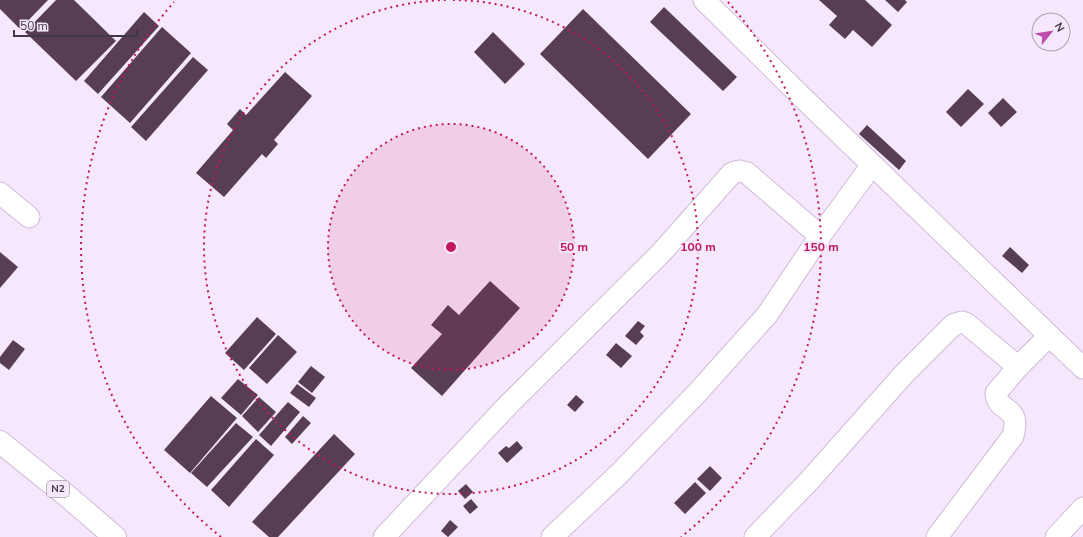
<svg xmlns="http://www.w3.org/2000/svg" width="1083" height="537" font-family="'Nunito Sans',sans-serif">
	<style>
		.building { fill: #573e54 }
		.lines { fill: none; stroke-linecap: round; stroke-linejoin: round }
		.minor-casing { stroke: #d0bad9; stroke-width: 23 }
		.highway-casing { stroke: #d0bad9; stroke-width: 24 }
		.minor { stroke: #fff; stroke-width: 21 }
		.highway { stroke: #fff; stroke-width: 22 }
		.ring { fill: none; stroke: #c2185b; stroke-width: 2; stroke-dasharray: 2 4 }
		.labels { text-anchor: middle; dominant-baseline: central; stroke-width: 4; stroke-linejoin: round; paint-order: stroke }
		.shield { fill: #f6e8fc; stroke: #776d7c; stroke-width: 1 }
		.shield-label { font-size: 10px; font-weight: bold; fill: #413845 }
		.centre { fill: #c2185b; stroke: #f6e8fc; stroke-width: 2 }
		.ring-label { font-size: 12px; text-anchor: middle; font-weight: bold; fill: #c2185b; stroke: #f6e8fc; stroke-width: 4; stroke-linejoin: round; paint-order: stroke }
	</style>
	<rect width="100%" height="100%" fill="#f6e8fc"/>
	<path class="building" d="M0 0H48L20 29 0 9Z
		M56 0H74L116 41 76 81 25 32Z
		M819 0H865L892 25 872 47 853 30 845 39 829 25 837 16Z
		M885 0H905L907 2 898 12Z
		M664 7 737 77 723 91 650 22Z
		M583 9 691 114 648 159 540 54Z
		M144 12 159 26 98 94 84 81Z
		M162 27 191 53 130 123 101 97Z
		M493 32 525 64 505 84 474 52Z
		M193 57 208 70 146 141 131 127Z
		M285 72 312 96 274 140 278 144 266 158 262 154 224 197 196 173 233 130 227 124 240 109 246 115Z
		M968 89 984 104 961 127 946 112Z
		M1003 98 1017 112 1001 127 988 113Z
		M867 125 906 161 899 170 859 134Z
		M1010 247 1029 265 1022 273 1002 256Z
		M0 252 18 267 0 288Z
		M490 281 520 308 442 396 411 368 442 334 431 325 448 305 459 315Z
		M257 317 276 334 244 370 225 353Z
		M638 321 645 326 640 332 644 336 636 345 625 336Z
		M278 335 297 352 267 384 249 368Z
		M13 340 25 349 9 370 0 363V357Z
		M616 343 632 356 621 368 606 355Z
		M311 366 325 377 312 393 298 382Z
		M238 379 258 395 241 415 221 398Z
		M297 384 316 398 309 407 290 393Z
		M576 395 584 402 575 412 567 405Z
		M211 396 237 418 190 473 164 450Z
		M259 397 276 412 258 432 242 416Z
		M288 402 300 412 271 446 259 435Z
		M303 416 311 423 292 444 285 437Z
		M236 423 253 437 207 487 191 473Z
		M334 434 355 454 278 537H269L252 522Z
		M256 439 274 455 229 507 211 490Z
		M517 441 523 448 507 463 498 453 506 446 509 448Z
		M710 466 722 478 710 491 697 479Z
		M695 482 706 493 685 514 674 503Z
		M466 484 473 492 465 499 458 491Z
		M471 499 478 507 470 514 463 506Z
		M450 520 458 527 448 537 441 531Z"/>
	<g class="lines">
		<g class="minor-casing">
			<path id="minor" d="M704 0 804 99 1083 368
				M0 193 29 217
				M384 537 509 404 661 253 732 173 739 171 747 173 820 236
				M552 537 619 474 698 392 767 315 820 236 872 165
				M755 537 809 481 904 374 953 325 962 322 967 324 1018 367
				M937 537 1013 436C1022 404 997 414 996 393L1018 367 1049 336
				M1056 537 1083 508"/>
		</g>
		<g class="highway-casing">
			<path id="highway" d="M0 442 66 495 115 537"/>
		</g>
		<use href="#minor" class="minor"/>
		<use href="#highway" class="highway"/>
	</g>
	<circle cx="451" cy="247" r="123" fill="#c2185b" fill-opacity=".12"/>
	<g class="ring">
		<circle cx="451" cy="247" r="123"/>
		<path d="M453 0A247 247 0 1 1 449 0"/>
		<path d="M221 537A370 370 0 0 1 174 2M728 2A370 370 0 0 1 681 537"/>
	</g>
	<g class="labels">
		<rect class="shield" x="47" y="481" width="22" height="16" rx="3"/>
		<g class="shield-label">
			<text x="58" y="489">N2</text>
		</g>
	</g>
	<circle cx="451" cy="247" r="6" class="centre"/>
	<g class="ring-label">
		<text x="574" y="251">50 m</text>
		<text x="698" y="251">100 m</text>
		<text x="821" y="251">150 m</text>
	</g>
	<g transform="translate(1051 32) rotate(60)"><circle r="19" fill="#f6e8fc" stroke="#aea2b3"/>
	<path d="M0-3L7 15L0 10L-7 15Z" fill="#bb4dab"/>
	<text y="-6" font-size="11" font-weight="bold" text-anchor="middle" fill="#413845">N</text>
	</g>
	<path d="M14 30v6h123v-6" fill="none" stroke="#413845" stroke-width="2"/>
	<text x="20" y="30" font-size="12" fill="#413845" stroke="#f6e8fc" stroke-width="3" paint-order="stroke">50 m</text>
</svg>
